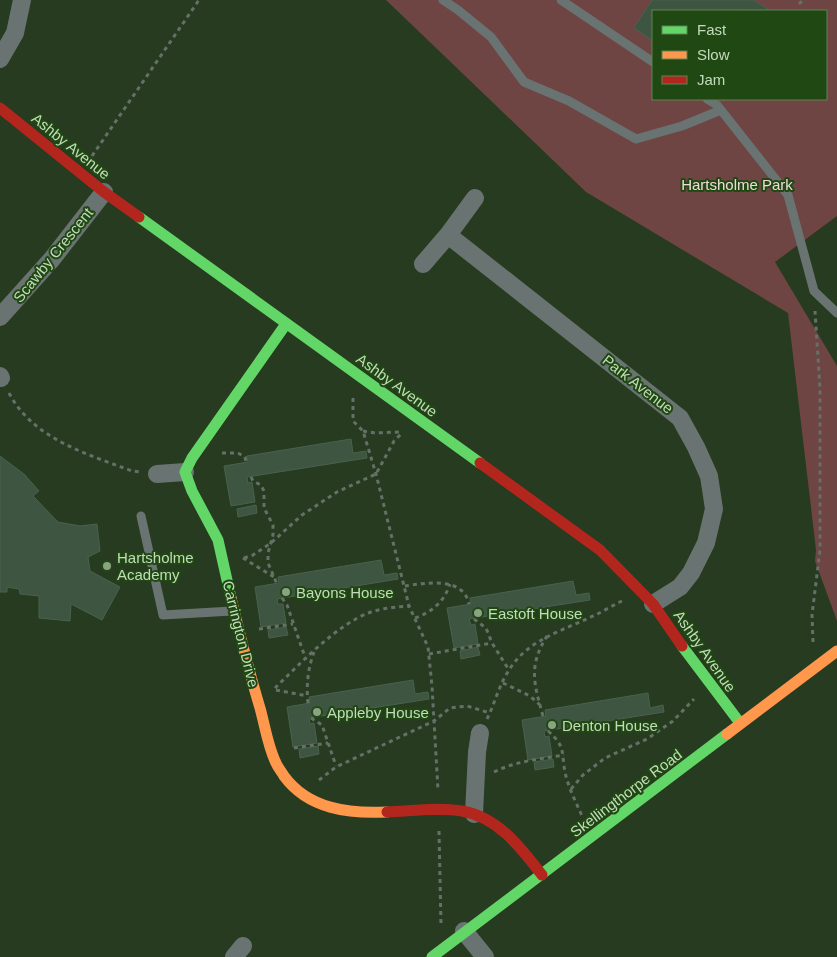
<svg xmlns="http://www.w3.org/2000/svg" width="837" height="957" font-family="Helvetica,sans-serif">
	<style>
		.green { fill: #6e4542; fill-rule: evenodd }
		.building { fill: #3d5541; stroke: #4a624d }
		.lines { fill: none; stroke-linecap: round; stroke-linejoin: round }
		.path { stroke: #657168; stroke-width: 3; stroke-dasharray: 4 4; stroke-linecap: butt }
		.lane { stroke: #697372; stroke-width: 9 }
		.street { stroke: #697372; stroke-width: 18 }
		.fast { stroke: #63d668; stroke-width: 11 }
		.slow { stroke: #ff974d; stroke-width: 11 }
		.jam { stroke: #b3261e; stroke-width: 11 }
		.poi-dot { fill: #8ca285; stroke: #204812; stroke-width: 2 }
		.labels { text-anchor: middle; dominant-baseline: central; stroke-width: 4; stroke-linejoin: round; paint-order: stroke }
		.street-label { font-size: 15px; fill: #c3dabc; stroke: #204812 }
		.park-label { font-size: 15px; fill: #f2dada; stroke: #204812 }
		.poi-label { font-size: 15px; fill: #c3dabc; stroke: #204812; text-anchor: start }
	</style>
	<rect width="100%" height="100%" fill="#263b1f"/>
	<path class="green" d="M386 0H837V216L775 262 837 366V621L815 561 816 550 788 313 586 192ZM653 11H826V99H653Z"/>
	<path class="building" d="M652 0H754L769 10 653 11V41L634 28Z
		M351 439 353 453 366 451 367 458 247 477 248 483 252 482 255 502 231 506 224 466 248 462 247 456Z
		M0 456 24 474 39 491 33 496 58 522 80 526 97 524 100 551 88 557 90 571 120 587 102 620 71 604 70 621 39 618V596L20 594 19 589 7 587V592H0Z
		M256 505 257 513 238 517 237 509Z
		M381 560 384 575 397 573 398 579 277 599 278 604H283L286 623 261 627 255 587 279 583 278 577Z
		M573 581 576 595 589 593 590 600 469 619 471 625 475 624 478 644 454 648 447 608 471 604 470 598Z
		M286 627 288 635 269 638 268 630Z
		M478 647 480 655 461 659 460 651Z
		M413 680 415 694 428 692 429 699 309 718 310 724 314 723 317 743 293 747 287 707 310 703 309 697Z
		M648 693 650 708 663 705 664 712 544 731 545 737 549 736 552 756 528 760 522 720 546 716 545 710Z
		M318 746 319 754 300 758 299 749Z
		M553 759 554 767 535 770 534 762Z"/>
	<g class="lines">
		<path class="path" d="M799 4 803 0
			M92 156 199 0
			M9 393C33 439 87 454 132 471L142 472
			M353 398V421L363 431 376 474 409 606 428 647 432 686 438 790
			M363 431 375 433 400 432
			M222 453H238L245 457 246 462
			M251 477 253 481 261 485 264 491V508L273 525V535L268 553V563L277 584
			M243 558 274 577
			M244 558 253 555 271 543 302 515 337 492 376 474 394 441 402 433
			M405 586C426 583 463 576 469 604
			M282 598 287 605 306 660
			M415 618C432 612 444 602 450 584
			M474 619 486 628 492 643 509 670
			M259 629 293 624
			M813 642 812 615 820 550V389L815 311
			M429 654 492 643
			M503 683 530 696 540 705
			M275 688C301 663 337 624 371 612 383 608 396 607 409 606
			M276 690 307 696
			M308 703C306 686 308 668 314 652
			M543 716C534 684 528 666 547 636
			M311 718 322 725 336 766
			M487 719C495 703 499 685 509 670 528 639 565 630 595 615 604 611 613 605 622 601
			M548 731C566 747 561 751 565 772 568 787 576 802 582 816
			M294 748 328 743
			M494 772C516 761 540 759 564 755
			M319 780 336 767 434 721 450 708 467 706 490 713
			M571 789 583 775 605 758 647 739 673 721 694 699
			M439 831 441 925"/>
		<path class="lane" d="M443 0 458 10 491 37 524 82 569 101 636 139 682 126 721 110
			M561 0 653 62
			M707 99 717 105 788 195 814 291 837 313
			M141 516 163 615 232 611"/>
		<path class="street" d="M0 59 15 33 22 0
			M448 235 475 198
			M423 264 448 235 680 418 696 447 709 476 714 509 706 543 691 573 680 587 653 604
			M0 317 52 259 104 192
			M0 376 1 378
			M157 474 185 472
			M474 814 477 752 480 733
			M464 931 485 957
			M234 957 243 946"/>
		<path class="fast" d="M139 217 480 463
			M231 598 218 540 192 491 185 472 192 458 286 324
			M682 646 740 723
			M432 957 727 734"/>
		<path class="slow" d="M231 598C240 635 249 672 260 708 265 726 268 747 276 763 278 768 282 772 284 776 308 809 349 814 387 812
			M727 734 837 651"/>
		<path class="jam" d="M0 108 104 192 139 217
			M480 463 600 550 653 604 682 646
			M387 812C412 811 437 807 462 811 498 817 521 848 542 875"/>
	</g>
	<g class="poi-dot">
		<circle cx="107" cy="566" r="5"/>
		<circle cx="286" cy="592" r="5"/>
		<circle cx="478" cy="613" r="5"/>
		<circle cx="317" cy="712" r="5"/>
		<circle cx="552" cy="725" r="5"/>
	</g>
	<g class="labels">
		<g class="street-label">
			<text transform="translate(71 146) rotate(39)">Ashby Avenue</text>
			<text transform="translate(53 255) rotate(-51)">Scawby Crescent</text>
			<text transform="translate(638 384) rotate(38)">Park Avenue</text>
			<text transform="translate(397 385) rotate(36)">Ashby Avenue</text>
			<text transform="translate(241 634) rotate(76)">Carrington Drive</text>
			<text transform="translate(705 651) rotate(55)">Ashby Avenue</text>
			<text transform="translate(626 793) rotate(-37)">Skellingthorpe Road</text>
		</g>
		<g class="park-label">
			<text x="737" y="184">Hartsholme Park</text>
		</g>
		<g class="poi-label">
			<text x="117" y="557">Hartsholme<tspan x="117" dy="17">Academy</tspan></text>
			<text x="296" y="592">Bayons House</text>
			<text x="488" y="613">Eastoft House</text>
			<text x="327" y="712">Appleby House</text>
			<text x="562" y="725">Denton House</text>
		</g>
	</g>
	<rect x="652" y="10" width="175" height="90" fill="#204812" stroke="#618256"/>
	<rect x="662" y="26" width="25" height="8" fill="#63d668" stroke="#618256"/>
	<text x="697" y="35" font-size="15" fill="#c3dabc">Fast</text>
	<rect x="662" y="51" width="25" height="8" fill="#ff974d" stroke="#618256"/>
	<text x="697" y="60" font-size="15" fill="#c3dabc">Slow</text>
	<rect x="662" y="76" width="25" height="8" fill="#b3261e" stroke="#618256"/>
	<text x="697" y="85" font-size="15" fill="#c3dabc">Jam</text>
</svg>
